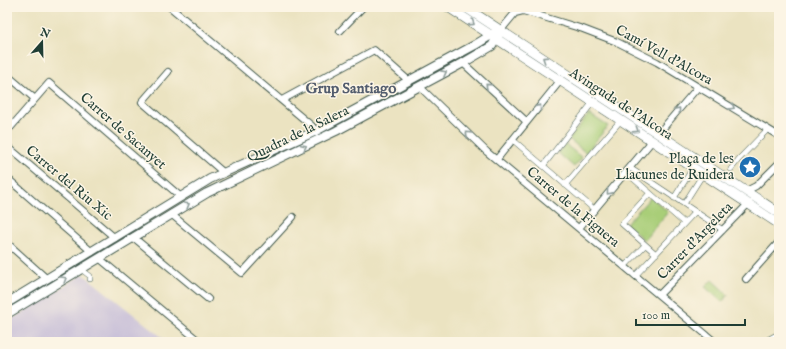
<svg xmlns="http://www.w3.org/2000/svg" width="786" height="349" font-family="'IM FELL English',serif">
	<style>
		.industrial { fill: #c8bfd8 }
		.green { fill: #a9ce78; stroke: #648656 }
		.lines { fill: none; stroke-linecap: round; stroke-linejoin: round }
		.pedestrian-casing { stroke: #3e5649; stroke-width: 6 }
		.minor-casing { stroke: #3e5649; stroke-width: 8 }
		.tertiary-casing { stroke: #3e5649; stroke-width: 10 }
		.secondary-casing { stroke: #3e5649; stroke-width: 10 }
		.pedestrian { stroke: #fff; stroke-width: 5 }
		.minor { stroke: #fff; stroke-width: 6 }
		.tertiary { stroke: #fff; stroke-width: 8 }
		.secondary { stroke: #fff; stroke-width: 9 }
		.oneway { stroke: #8f9e9a }
		.labels { text-anchor: middle; dominant-baseline: central; stroke-width: 3; stroke-linejoin: round; paint-order: stroke }
		.street-label { font-size: 14px; fill: #1f3d34; stroke: #fcf5e5 }
		.poi-label { font-size: 14px; fill: #1f3d34; stroke: #fcf5e5; text-anchor: end }
		.neighbourhood-label { font-size: 15px; font-weight: bold; fill: #535d6e; stroke: #fcf5e5 }
	</style>
	<rect width="100%" height="100%" fill="#fcf5e5"/>
	<filter id="ink" filterUnits="userSpaceOnUse"><feTurbulence type="fractalNoise" baseFrequency=".025" numOctaves="2"/><feDisplacementMap in="SourceGraphic" scale="8" xChannelSelector="R" yChannelSelector="G"/><feConvolveMatrix kernelMatrix="1 2 1 2 8 2 1 2 1" color-interpolation-filters="sRGB"/></filter>
	<filter id="wash" filterUnits="userSpaceOnUse"><feTurbulence type="fractalNoise" baseFrequency=".012" numOctaves="4" result="noise"/><feDisplacementMap in="SourceGraphic" scale="16" xChannelSelector="R" yChannelSelector="G"/><feGaussianBlur stdDeviation="0.9" result="paint"/><feColorMatrix in="noise" values="0 0 0 0 0 0 0 0 0 0 0 0 0 0 0 0 0 1.4 0 .05"/><feComposite in="paint" operator="in"/></filter>
	<g filter="url(#wash)">
		<rect width="100%" height="100%" fill="#ebe3c1"/>
		<path class="industrial" d="M83 274 168 342H7V322Z"/>
		<path class="green" d="M589 114 608 126 586 153 569 139Z
			M565 144 582 158 574 167 558 153Z
			M748 158 756 165 753 168 751 166 749 169 745 165 747 163 745 161Z
			M651 197 668 212 644 240 626 224Z
			M712 280 728 295 722 302 705 287Z"/>
	</g>
	<g filter="url(#ink)">
		<g class="lines">
			<g class="pedestrian-casing">
				<path id="pedestrian" d="M513 140 595 210
					M543 166 593 102
					M630 168 723 230
					M731 169 739 159 768 129
					M626 172 684 223
					M565 185 621 120
					M650 193 622 224 656 254
					M674 198 693 168
					M684 204 703 174
					M624 267 645 245
					M81 269 90 276V279
					M635 276 695 212"/>
			</g>
			<g class="minor-casing">
				<path id="minor" d="M170 7 312 126 316 131
					M515 13 523 11 537 15 583 29 617 42 657 62 779 136
					M537 15 539 7
					M501 30 515 13
					M340 31 363 7
					M463 63 527 122
					M168 72 142 102 224 173
					M7 75 35 99
					M419 86 487 152 715 342
					M282 100 374 50 409 81
					M7 123 11 127 49 83 181 197
					M658 134 698 87
					M7 146 115 238
					M497 159 560 81
					M7 178 92 252
					M746 191 756 186 779 163
					M171 214 242 273 293 217
					M579 228 652 141
					M133 237 208 299
					M7 243 47 279
					M99 258 200 342
					M746 279 779 242
					M659 295 748 204"/>
			</g>
			<g class="tertiary-casing">
				<path id="tertiary" d="M7 303 210 179 316 131 475 45 496 32
					M7 314 207 193 336 131 463 63 492 46 499 34"/>
			</g>
			<g class="secondary-casing">
				<path id="secondary" d="M448 7 779 224
					M465 7 779 213
					M768 342 779 336"/>
			</g>
			<use href="#pedestrian" class="pedestrian"/>
			<use href="#minor" class="minor"/>
			<use href="#tertiary" class="tertiary"/>
			<use href="#secondary" class="secondary"/>
		</g>
		<defs><path id="oneway-chevron" d="M-2-3.5L2.5 0L-2 3.5" fill="none" stroke-width="1.6" stroke-linecap="round" stroke-linejoin="round"/></defs>
		<g class="oneway">
			<use href="#oneway-chevron" transform="translate(472 23) rotate(33)"/>
			<use href="#oneway-chevron" transform="translate(545 59) rotate(-147)"/>
			<use href="#oneway-chevron" transform="translate(444 73) rotate(-28)"/>
			<use href="#oneway-chevron" transform="translate(488 86) rotate(-138)"/>
			<use href="#oneway-chevron" transform="translate(539 107) rotate(-51)"/>
			<use href="#oneway-chevron" transform="translate(732 107) rotate(31)"/>
			<use href="#oneway-chevron" transform="translate(678 110) rotate(-50)"/>
			<use href="#oneway-chevron" transform="translate(636 130) rotate(33)"/>
			<use href="#oneway-chevron" transform="translate(468 134) rotate(-136)"/>
			<use href="#oneway-chevron" transform="translate(304 147) rotate(-26)"/>
			<use href="#oneway-chevron" transform="translate(609 192) rotate(130)"/>
			<use href="#oneway-chevron" transform="translate(187 205) rotate(-30)"/>
			<use href="#oneway-chevron" transform="translate(64 279) rotate(-31)"/>
		</g>
	</g>
	<defs>
		<g id="sight-disc" transform="scale(1.15)"><circle r="9.5" fill="#1f6fb2" stroke="#fcf5e5"/><path d="M0-6L1.8-2.2L6-1.7L2.9 1.2L3.7 5.4L0 3.3L-3.7 5.4L-2.9 1.2L-6-1.7L-1.8-2.2Z" fill="#fff"/></g>
	</defs>
	<g fill-rule="evenodd">
		<use href="#sight-disc" x="750" y="167"/>
	</g>
	<g class="labels">
		<g class="street-label">
			<text transform="translate(664 55) rotate(29)">Camí Vell d'Alcora</text>
			<text transform="translate(621 104) rotate(33)">Avinguda de l'Alcora</text>
			<text transform="translate(123 131) rotate(41)">Carrer de Sacanyet</text>
			<text transform="translate(298 134) rotate(-26)">Quadra de la Salera</text>
			<text transform="translate(69 183) rotate(40)">Carrer del Riu Xic</text>
			<text transform="translate(573 207) rotate(40)">Carrer de la Figuera</text>
			<text transform="translate(695 241) rotate(-46)">Carrer d'Argeleta</text>
		</g>
		<g class="poi-label">
			<text x="734" y="159">Plaça de les<tspan x="734" dy="16">Llacunes de Ruidera</tspan></text>
		</g>
		<g class="neighbourhood-label">
			<text x="351" y="88">Grup Santiago</text>
		</g>
	</g>
	<rect width="786" height="349" fill="none" stroke="#fcf5e5" stroke-width="24"/>
	<g transform="translate(42 42) rotate(20)" stroke="#fcf5e5" stroke-width="3" paint-order="stroke">
	<path d="M0-3L7 15L0 10L-7 15Z" fill="#1f3d34"/>
	<text y="-6" font-size="11" font-weight="bold" text-anchor="middle" fill="#1f3d34">N</text>
	</g>
	<path d="M636 319v6h109v-6" fill="none" stroke="#1f3d34" stroke-width="2"/>
	<text x="642" y="319" font-size="12" fill="#1f3d34" stroke="#fcf5e5" stroke-width="3" paint-order="stroke">100 m</text>
</svg>
